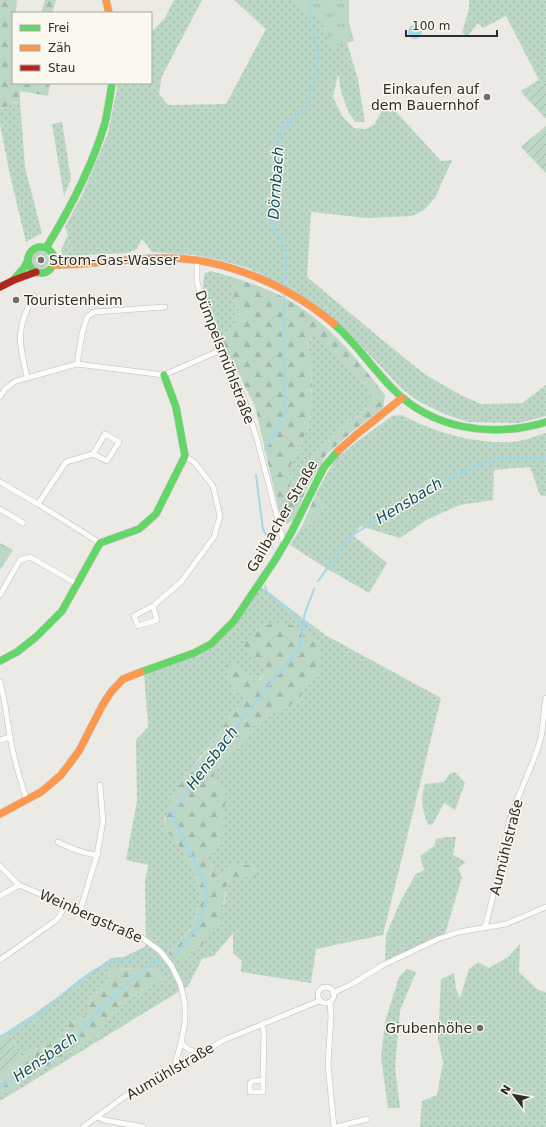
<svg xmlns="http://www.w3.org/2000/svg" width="546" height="1127" font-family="'DejaVu Sans',sans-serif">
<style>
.grass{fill:url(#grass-dots);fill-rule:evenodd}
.forest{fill:url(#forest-firs);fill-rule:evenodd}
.park{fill:url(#park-tufts)}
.garden{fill:url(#garden-furrows)}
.water{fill:#a2d8eb}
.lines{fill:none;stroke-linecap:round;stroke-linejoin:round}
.stream{stroke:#a2d8eb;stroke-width:2}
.street-casing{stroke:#bfbebb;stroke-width:6}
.fast-casing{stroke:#bfbebb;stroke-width:8}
.slow-casing{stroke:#bfbebb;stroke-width:8}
.jam-casing{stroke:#bfbebb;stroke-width:8}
.street{stroke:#fcfcfb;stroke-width:5}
.fast{stroke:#63d668;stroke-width:7}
.slow{stroke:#ff974d;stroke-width:7}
.jam{stroke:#b3261e;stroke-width:7}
.poi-dot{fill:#716f6b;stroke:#fbf8ef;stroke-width:1.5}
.labels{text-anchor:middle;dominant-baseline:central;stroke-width:3;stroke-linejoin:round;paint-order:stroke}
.poi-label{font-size:14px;fill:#2f2d2a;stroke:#fbf8ef;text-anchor:end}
.street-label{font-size:14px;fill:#2f2d2a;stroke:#fbf8ef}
.water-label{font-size:15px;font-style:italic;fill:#0e5065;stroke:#fbf8ef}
</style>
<defs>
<pattern id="grass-dots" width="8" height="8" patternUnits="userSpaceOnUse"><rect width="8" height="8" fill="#bcd7c6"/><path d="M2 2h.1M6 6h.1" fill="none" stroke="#a2b9aa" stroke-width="1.8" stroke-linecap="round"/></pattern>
<pattern id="forest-firs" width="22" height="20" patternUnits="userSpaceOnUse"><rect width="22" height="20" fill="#bcd7c6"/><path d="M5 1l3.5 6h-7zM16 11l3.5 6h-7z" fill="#a2b9aa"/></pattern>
<pattern id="park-tufts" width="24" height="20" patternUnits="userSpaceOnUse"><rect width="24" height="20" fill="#bcd7c6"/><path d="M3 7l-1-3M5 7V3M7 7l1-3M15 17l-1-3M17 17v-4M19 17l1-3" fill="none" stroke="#a2b9aa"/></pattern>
<pattern id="garden-furrows" width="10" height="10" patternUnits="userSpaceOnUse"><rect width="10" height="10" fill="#bcd7c6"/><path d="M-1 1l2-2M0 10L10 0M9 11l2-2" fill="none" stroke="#a2b9aa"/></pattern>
</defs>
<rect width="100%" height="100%" fill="#ebeae5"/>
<g class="grass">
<polygon points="174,0 202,0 162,76 159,94 168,105 226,104 266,29 234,0 317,0 347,42 358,80 365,122 355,122 349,113 341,92 338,74 333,97 342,116 354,128 365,129 374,125 387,102 441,161 452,160 435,198 424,210 412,216 367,218 311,212 307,277 386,343 426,375 459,394 481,404 522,403 546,385 546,416 519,423 468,422 442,413 418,401 402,389 348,332 316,305 297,293 248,268 219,260 194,255 152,252 142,239 136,250 127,253 63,256 61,250 68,235 65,227 82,195 108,133 118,83 151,83 151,32 165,18"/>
<polygon points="469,0 546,0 546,82 523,94 521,91 539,80 506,16 483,28 478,23 468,36 462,33 469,8"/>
<polygon points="20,101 25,168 42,233 26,242 10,175 0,124 0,109"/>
<polygon points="62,122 71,179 64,196 52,124"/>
<circle cx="40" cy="260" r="9"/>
<path d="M211,271L235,278L234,297L240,313L234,325L220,338C211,317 198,296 205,273Z"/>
<polygon points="316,333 349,365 370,391 370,404 312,457 290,496 290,467 301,445 309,424 312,384 308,343"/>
<path d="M402,415C436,433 475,444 513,442C524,441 536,436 546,433V496L540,495L530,467L494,470L493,500L460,505L428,519L400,538L360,526L354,536L387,563L369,593L321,565L290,545L302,526L318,518L323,507L316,494L327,473L336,459L355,443L392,416Z"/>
<path d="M261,587L327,636L441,698L383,935L316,949L311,983L241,972L242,961L233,953V933L214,956L202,959L188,986L0,1101V1096L20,1084L31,1073L44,1068L98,1035L110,1015L120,1004L166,977L158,970L116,968L102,989L91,998L87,1015L69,1024L62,1036L52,1043L39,1048L27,1050L21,1062L15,1065L9,1074L0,1082V1077L21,1059L10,1034L0,1040V1036L34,1014L111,958L124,957L146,946L145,881L148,865L126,860L137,801L136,740L148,727L144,673L222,639ZM229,662L258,681L267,670L319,673L307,681L299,701L271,714L251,727L245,743L229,753L213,774L206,854L216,876H241L227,884L224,905L169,952L189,932L195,919L200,898L197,878L164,820L174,795L188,774L200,757L218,738L230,716L245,703Z"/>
<path d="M455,772L465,783L455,810L444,803L433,824L428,825C422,808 420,801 425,784L444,782L449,774Z"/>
<polygon points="447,837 456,837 453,855 466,862 458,868 462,877 445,934 385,961 386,935 400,902 416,874 424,870 420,856 434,846 436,839"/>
<polygon points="520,944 519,972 538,990 546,992 546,1127 420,1127 422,1101 437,1095 443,1062 438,1039 441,979 454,973 456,989 460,998 469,969 478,962 489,968 508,957"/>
<polygon points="407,969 416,972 400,1011 395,1067 400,1108 388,1108 381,1057 385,1022 399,977"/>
</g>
<g class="forest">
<polygon points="0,0 17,0 16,13 13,13 13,83 50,83 48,96 20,91 20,101 0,109"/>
<polygon points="45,0 56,0 52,13 41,13"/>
<path d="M235,278C259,286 284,295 304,310C337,333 361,364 385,395L383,408L354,430L326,455L308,486L294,519L287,524L281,520L255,406L220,338L234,325L240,313L234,297ZM316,333L349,365L370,391V404L312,457L290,495V467L301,445L309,424L312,384L308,343Z"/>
<polygon points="316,494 323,507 318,518 302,526"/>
<path d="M284,622C317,636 322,635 319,673L307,681L299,701L271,714L251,727L245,744L229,753L213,774L226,794L221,843L206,854L216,876L236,864L258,866L256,877L241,876L227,884L219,927L197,950L176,961L169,952L189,932L195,919L200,898L197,878L174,838L165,830C162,797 197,763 217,739C222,733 224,724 229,718C233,712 240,707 245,703L242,695L234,691L225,666L229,662L259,681L267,670L243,649V643C258,628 263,624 284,622Z"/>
<polygon points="116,968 158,970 166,977 120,1004 110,1015 98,1035 44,1068 31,1073 20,1084 0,1096 0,1082 9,1074 15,1065 21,1062 27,1050 39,1048 52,1043 62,1036 69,1024 86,1015 91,998 102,989 108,980 109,973"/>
</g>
<g class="park">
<polygon points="297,0 349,0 349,22 354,41 331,47 321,21 305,12 296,1"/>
<polygon points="0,543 13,550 0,570"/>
</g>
<g class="garden">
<polygon points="546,82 546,119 523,94"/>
<polygon points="546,126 546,173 521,147"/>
<polygon points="10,1034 21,1059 0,1077 0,1040"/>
</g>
<circle class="water" cx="415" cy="32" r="7"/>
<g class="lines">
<g class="stream">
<polyline points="310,13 312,0"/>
<polyline points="265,450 285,413 283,332 286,253 279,235 271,222 280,132 308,103 319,58 310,17"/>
<polyline points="256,475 263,529 272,547"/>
<polyline points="318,581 351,536 434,484 495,459 546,458"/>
<polyline points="265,586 267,592 289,609 304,627"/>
<polyline points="175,955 200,924 207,895 203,879 174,819 175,811 200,769 252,707 300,647 304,627 304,616 314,589"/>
<path d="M0,1037C14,1029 30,1022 42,1012C69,991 100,954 137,960"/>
<polyline points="0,1088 19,1074 77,1037 103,1006 132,979 152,964 161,961"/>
</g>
<g class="street-casing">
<g id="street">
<polyline points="197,262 197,282 203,303 221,350 244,399 257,439 284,544"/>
<polyline points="77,364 82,334 87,317 94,312 165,307"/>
<path d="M27,377C19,342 15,329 34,296"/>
<polyline points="0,397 5,389 16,381 77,364 164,375 221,350"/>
<polyline points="0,482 38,504 100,543"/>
<polyline points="38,504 66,462 93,454 105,434 119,442 107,461 93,454"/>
<polyline points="0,509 23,523"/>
<polyline points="0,595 20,560 30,557 77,584"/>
<polyline points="153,606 157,620 138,626 134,616 153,606 181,582 214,537 220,516 213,486 195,463 185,456"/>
<path d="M0,682C5,700 7,719 10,737C14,759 20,780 27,801"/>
<polyline points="0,740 10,737"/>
<path d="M58,842C71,849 83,853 97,855"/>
<polyline points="0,866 19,885 141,937 160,951 171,965 180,983 185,1004 185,1022 181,1043 174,1068"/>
<polyline points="0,896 19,885"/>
<polyline points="80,911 97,855 103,821 100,785"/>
<path d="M485,927C495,893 500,858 509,823C517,795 532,769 540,741C544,727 543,712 546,698"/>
<polyline points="0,960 55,921 59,917 65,905"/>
<circle cx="326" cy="995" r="8"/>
<polyline points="333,993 352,984 383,965 438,939 459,932 506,924 546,907"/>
<polyline points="330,1002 331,1016 328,1064 334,1127"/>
<polyline points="262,1024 264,1032 263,1080 253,1081 250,1083 250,1092 263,1092 263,1080"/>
<polyline points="181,1043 188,1049 200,1053"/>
<polyline points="98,1117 104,1120 143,1127"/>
<polyline points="83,1127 124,1097 224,1040 319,1001"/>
<polyline points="337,1127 367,1119"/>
</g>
</g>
<g class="fast-casing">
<g id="fast">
<circle cx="41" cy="260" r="13"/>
<path d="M46,248C70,209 92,167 105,123C108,110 110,96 112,83"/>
<polyline points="15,278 24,268 28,260"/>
<path d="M334,324C356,343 372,368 393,389C433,430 493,438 546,422"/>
<polyline points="0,661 17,652 36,637 62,611 100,543 139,529 156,514 185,456 176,407 164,375"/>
<polyline points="141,672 194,653 211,644 234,621 275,560 291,533 324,467 338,451"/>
</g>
</g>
<g class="slow-casing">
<g id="slow">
<polyline points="106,0 109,13"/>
<path d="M53,265C91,265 128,258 166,258C225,258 290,286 334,324"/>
<polyline points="338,451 356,435 402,398"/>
<polyline points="0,814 41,792 61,775 79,751 102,706 111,692 123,679 141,672"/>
</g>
</g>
<g class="jam-casing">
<polyline id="jam" points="0,287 14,280 36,272"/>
</g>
<use href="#street" class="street"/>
<use href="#fast" class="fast"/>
<use href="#slow" class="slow"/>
<use href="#jam" class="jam"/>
</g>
<g class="poi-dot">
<circle cx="487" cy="97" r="4"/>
<circle cx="41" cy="260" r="4"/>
<circle cx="16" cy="300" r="4"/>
<circle cx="480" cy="1028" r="4"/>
</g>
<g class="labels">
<g class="poi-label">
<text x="479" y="89">Einkaufen auf<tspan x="479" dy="16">dem Bauernhof</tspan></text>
<text x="49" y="260" text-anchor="start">Strom-Gas-Wasser</text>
<text x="24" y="300" text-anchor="start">Touristenheim</text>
<text x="472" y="1028">Grubenhöhe</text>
</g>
<g class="street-label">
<text transform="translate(225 357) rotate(69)">Dümpelsmühlstraße</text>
<text transform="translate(282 516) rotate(-60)">Gailbacher Straße</text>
<text transform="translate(506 847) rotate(-76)">Aumühlstraße</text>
<text transform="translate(91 916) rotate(24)">Weinbergstraße</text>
<text transform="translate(170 1071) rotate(-30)">Aumühlstraße</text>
</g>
<g class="water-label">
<text transform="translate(276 183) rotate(-86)">Dörnbach</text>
<text transform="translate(409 501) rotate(-31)">Hensbach</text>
<text transform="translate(212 758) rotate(-53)">Hensbach</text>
<text transform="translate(45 1057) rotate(-35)">Hensbach</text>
</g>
</g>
<rect x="12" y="12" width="140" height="72" fill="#fbf8ef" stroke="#a9a7a0"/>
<rect x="20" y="25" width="20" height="6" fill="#63d668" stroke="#a9a7a0"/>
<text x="48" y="32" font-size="12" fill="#2f2d2a">Frei</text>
<rect x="20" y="45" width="20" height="6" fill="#ff974d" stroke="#a9a7a0"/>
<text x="48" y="52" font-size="12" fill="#2f2d2a">Zäh</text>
<rect x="20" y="65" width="20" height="6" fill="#b3261e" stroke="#a9a7a0"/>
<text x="48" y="72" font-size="12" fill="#2f2d2a">Stau</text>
<g transform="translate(514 1095) rotate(302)" stroke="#fbf8ef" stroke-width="3" paint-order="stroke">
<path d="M0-3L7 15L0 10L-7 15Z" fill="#2f2d2a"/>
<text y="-6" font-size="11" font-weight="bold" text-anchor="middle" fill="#2f2d2a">N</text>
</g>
<path d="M406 30v6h91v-6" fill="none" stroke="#2f2d2a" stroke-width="2"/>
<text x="412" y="30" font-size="12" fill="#2f2d2a" stroke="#fbf8ef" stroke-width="3" paint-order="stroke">100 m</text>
</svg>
